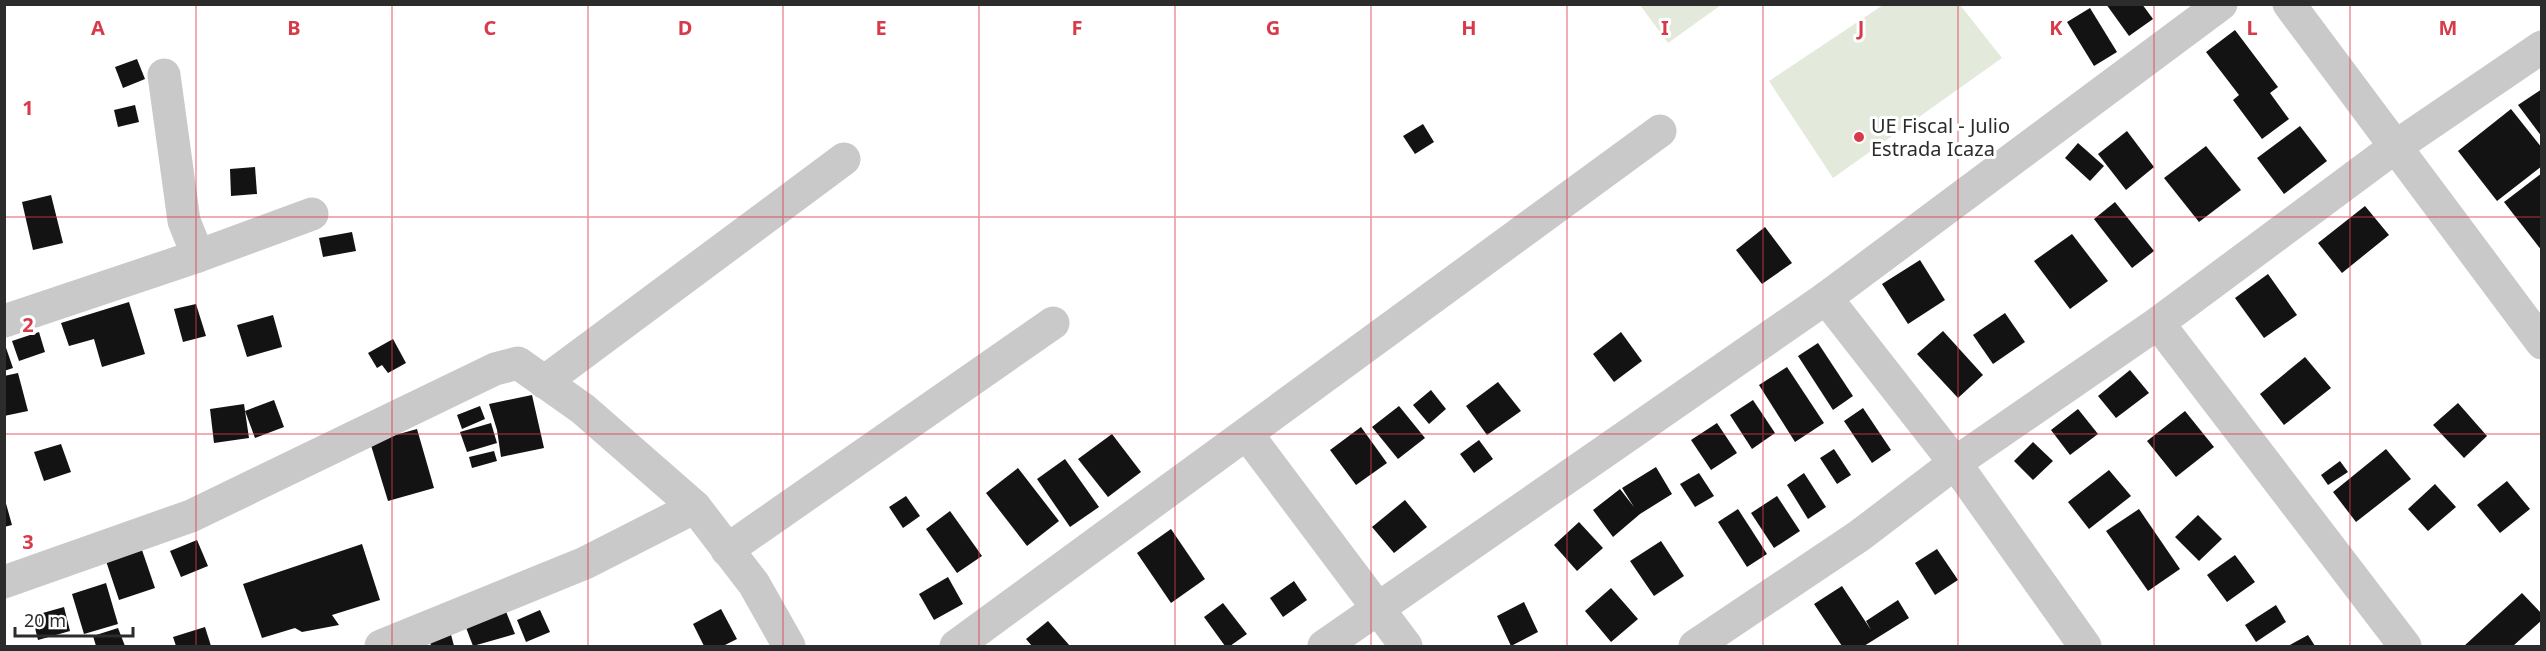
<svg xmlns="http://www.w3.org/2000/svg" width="2546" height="651" font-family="'Noto Sans',sans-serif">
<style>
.green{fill:#e3e9db}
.building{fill:#131313}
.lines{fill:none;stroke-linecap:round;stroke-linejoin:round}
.street{stroke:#c9c9c9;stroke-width:33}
.grid{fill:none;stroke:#d73b4a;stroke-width:1.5;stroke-opacity:0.55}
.poi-dot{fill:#d73b4a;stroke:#fff;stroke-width:2}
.labels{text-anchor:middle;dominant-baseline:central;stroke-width:6;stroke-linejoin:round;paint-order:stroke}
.poi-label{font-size:20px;fill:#2c2c2c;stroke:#fff;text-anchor:start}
.grid-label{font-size:20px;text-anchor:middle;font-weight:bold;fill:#d73b4a;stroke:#fff;stroke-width:6;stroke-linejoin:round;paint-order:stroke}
</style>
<rect width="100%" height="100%" fill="#fff"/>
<g class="green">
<polygon points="1640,5 1721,5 1668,43"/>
<polygon points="1883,5 1960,5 2002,58 1833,178 1769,81"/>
</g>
<g class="building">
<polygon points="2106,4 2142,4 2153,19 2129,36"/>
<polygon points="2090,8 2117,52 2094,66 2067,22"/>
<polygon points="2235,30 2278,87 2270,93 2289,119 2262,139 2233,100 2239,95 2206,52"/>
<polygon points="137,59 145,79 123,88 115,67"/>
<polygon points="2542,89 2542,137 2518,105"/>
<polygon points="135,105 139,122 118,127 114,110"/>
<polygon points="2511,109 2542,148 2542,166 2497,201 2458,151"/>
<polygon points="1423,124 1434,142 1415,154 1403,136"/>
<polygon points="2300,126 2327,161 2284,194 2257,158"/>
<polygon points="2127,131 2154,167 2126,190 2098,154"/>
<polygon points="2078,143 2104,166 2090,181 2065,158"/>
<polygon points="2206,146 2241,190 2199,222 2164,178"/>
<polygon points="255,167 257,194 231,196 230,169"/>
<polygon points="2542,173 2542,251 2504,202"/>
<polygon points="51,195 63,243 33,250 22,202"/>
<polygon points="2115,202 2154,251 2132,268 2094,219"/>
<polygon points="2365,206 2389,235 2342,273 2318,243"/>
<polygon points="1765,227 1792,263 1762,284 1736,250"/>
<polygon points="352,232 356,251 323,257 319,238"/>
<polygon points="2072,234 2108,281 2070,309 2034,261"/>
<polygon points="1920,260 1945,300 1908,324 1882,284"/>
<polygon points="2268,274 2297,315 2264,338 2235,298"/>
<polygon points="129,302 145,354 102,367 94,339 69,346 61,323"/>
<polygon points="196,304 206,336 183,342 174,309"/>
<polygon points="2005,313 2025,342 1993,364 1973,335"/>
<polygon points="273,315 282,347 247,357 237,325"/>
<polygon points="1943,331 1983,375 1958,398 1917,354"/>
<polygon points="39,332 45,352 19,361 12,341"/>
<polygon points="1621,332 1642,361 1614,382 1593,354"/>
<polygon points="393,339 406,363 388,373 382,365 377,368 368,353"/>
<polygon points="4,342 13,368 4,371"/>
<polygon points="1818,343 1853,396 1833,410 1798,356"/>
<polygon points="2305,357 2331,388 2284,425 2260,394"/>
<polygon points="1787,367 1824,423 1795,442 1759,385"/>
<polygon points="2130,370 2149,393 2116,418 2098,396"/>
<polygon points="18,373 28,411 4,416 4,376"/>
<polygon points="1498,382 1521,411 1487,435 1466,406"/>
<polygon points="1431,390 1446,409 1429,424 1413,405"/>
<polygon points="532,395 544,448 501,457 497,430 489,404"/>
<polygon points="274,400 284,427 255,438 245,411"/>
<polygon points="1753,400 1775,433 1752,449 1730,415"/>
<polygon points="2458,403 2487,436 2464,458 2433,425"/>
<polygon points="244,404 249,438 214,443 210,409"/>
<polygon points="480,406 485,419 462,429 457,415"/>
<polygon points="1399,406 1425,438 1398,459 1372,427"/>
<polygon points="1863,408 1891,450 1872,463 1844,421"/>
<polygon points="2078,409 2098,434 2070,455 2051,430"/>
<polygon points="2185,411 2214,447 2176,477 2147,441"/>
<polygon points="491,423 497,443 467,452 460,432"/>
<polygon points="1717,423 1737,453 1711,470 1691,440"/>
<polygon points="1361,427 1387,463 1356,485 1330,450"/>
<polygon points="417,429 434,488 388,501 370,442"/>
<polygon points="1112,434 1141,472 1108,497 1078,459"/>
<polygon points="1479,440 1493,459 1474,473 1460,454"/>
<polygon points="2033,442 2053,461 2033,480 2014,461"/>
<polygon points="61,444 71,472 44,481 34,452"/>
<polygon points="1834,449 1851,475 1837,484 1820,458"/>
<polygon points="2386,449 2411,479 2356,522 2333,492"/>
<polygon points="494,451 497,461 472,468 469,457"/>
<polygon points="1065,459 1099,507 1070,527 1037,479"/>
<polygon points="2340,461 2348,472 2328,485 2321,475"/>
<polygon points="1656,467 1672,494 1640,514 1613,537 1593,510 1620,489 1634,507 1622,488"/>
<polygon points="1018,468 1059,521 1027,546 986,493"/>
<polygon points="2109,470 2131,496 2089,529 2068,502"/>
<polygon points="1699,473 1714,496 1695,507 1680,484"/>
<polygon points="1804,473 1826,507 1808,519 1787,485"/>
<polygon points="2507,481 2530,509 2500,533 2477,505"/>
<polygon points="2435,484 2456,507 2428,531 2408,509"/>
<polygon points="906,496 920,516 903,528 889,507"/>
<polygon points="1777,496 1800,531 1774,548 1751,513"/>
<polygon points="5,500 12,525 4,527 4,501"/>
<polygon points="1405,500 1427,527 1394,553 1372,527"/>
<polygon points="1738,509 1767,554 1747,567 1718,522"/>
<polygon points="2139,509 2180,569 2148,591 2106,531"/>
<polygon points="950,511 982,556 957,573 926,529"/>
<polygon points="2198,515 2222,539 2199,561 2175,537"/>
<polygon points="1579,522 1603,548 1577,571 1554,545"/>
<polygon points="1171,529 1205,579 1171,603 1137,553"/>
<polygon points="197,540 208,566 181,577 170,551"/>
<polygon points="1661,541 1684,576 1654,596 1630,561"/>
<polygon points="362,544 380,600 332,615 339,625 302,632 295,628 262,638 243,584"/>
<polygon points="1937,549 1958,580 1935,595 1915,563"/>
<polygon points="142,550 155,588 119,600 106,561"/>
<polygon points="2235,555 2255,582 2227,602 2207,575"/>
<polygon points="948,577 963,604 934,620 919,594"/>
<polygon points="1294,581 1307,600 1283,617 1270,598"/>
<polygon points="106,583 118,624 84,634 72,594"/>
<polygon points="1842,586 1871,630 1866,621 1898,600 1909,618 1864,646 1842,646 1814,604"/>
<polygon points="1611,588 1638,619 1611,642 1585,611"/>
<polygon points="2522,593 2542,614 2542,620 2513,646 2464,646"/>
<polygon points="1524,602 1538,632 1511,646 1497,616"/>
<polygon points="1223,603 1247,634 1230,646 1225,646 1204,617"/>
<polygon points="2276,605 2286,622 2256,642 2245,625"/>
<polygon points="64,607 70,631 38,640 32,616"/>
<polygon points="505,609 515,634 473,646 465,625"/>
<polygon points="721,609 737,639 723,646 704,646 693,624"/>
<polygon points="540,610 550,632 526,642 517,620"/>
<polygon points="1048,621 1070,646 1032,646 1026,639"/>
<polygon points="205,627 211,646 176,646 173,637"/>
<polygon points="449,627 454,646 431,646 428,632"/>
<polygon points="118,628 125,646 96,646 93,636"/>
<polygon points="2308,635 2315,646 2288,646"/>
</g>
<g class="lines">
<g class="street">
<polyline points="2289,4 2542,343"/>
<polyline points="164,75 184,221 198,256"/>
<polyline points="1826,298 1955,463 2085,646"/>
<polyline points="4,321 198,256 312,214"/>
<polyline points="2158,323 2405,646"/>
<polyline points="544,382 844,159"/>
<polyline points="1247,434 1406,646"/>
<polyline points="727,550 1053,323"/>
<polyline points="4,582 191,516 495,369 518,363 583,409 695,507 754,584 789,646"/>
<polyline points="381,646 585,563 695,507"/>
<polyline points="956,646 1660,131"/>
<polyline points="1324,646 1826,298 2221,4"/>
<polyline points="1695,646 1859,536 1955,463 2158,323 2395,147 2542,47"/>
</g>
</g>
<path class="grid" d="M196,4V646M392,4V646M588,4V646M783,4V646M979,4V646M1175,4V646M1371,4V646M1567,4V646M1763,4V646M1958,4V646M2154,4V646M2350,4V646M4,217H2542M4,434H2542"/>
<circle class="poi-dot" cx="1859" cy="137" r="6"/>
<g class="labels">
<g class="poi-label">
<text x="1871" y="125">UE Fiscal - Julio<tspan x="1871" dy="23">Estrada Icaza</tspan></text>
</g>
</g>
<g class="grid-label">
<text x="98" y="35">A</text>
<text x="294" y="35">B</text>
<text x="490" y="35">C</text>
<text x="685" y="35">D</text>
<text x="881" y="35">E</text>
<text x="1077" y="35">F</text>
<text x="1273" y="35">G</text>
<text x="1469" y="35">H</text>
<text x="1665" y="35">I</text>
<text x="1861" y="35">J</text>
<text x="2056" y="35">K</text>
<text x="2252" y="35">L</text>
<text x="2448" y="35">M</text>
<text x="28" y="115">1</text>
<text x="28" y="332">2</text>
<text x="28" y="549">3</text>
</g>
<rect width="2546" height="651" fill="none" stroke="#2c2c2c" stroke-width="12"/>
<path d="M15 627v9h118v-9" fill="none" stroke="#2c2c2c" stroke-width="3"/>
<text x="24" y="627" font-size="18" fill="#2c2c2c" stroke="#ffffff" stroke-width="4.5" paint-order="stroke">20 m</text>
</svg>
